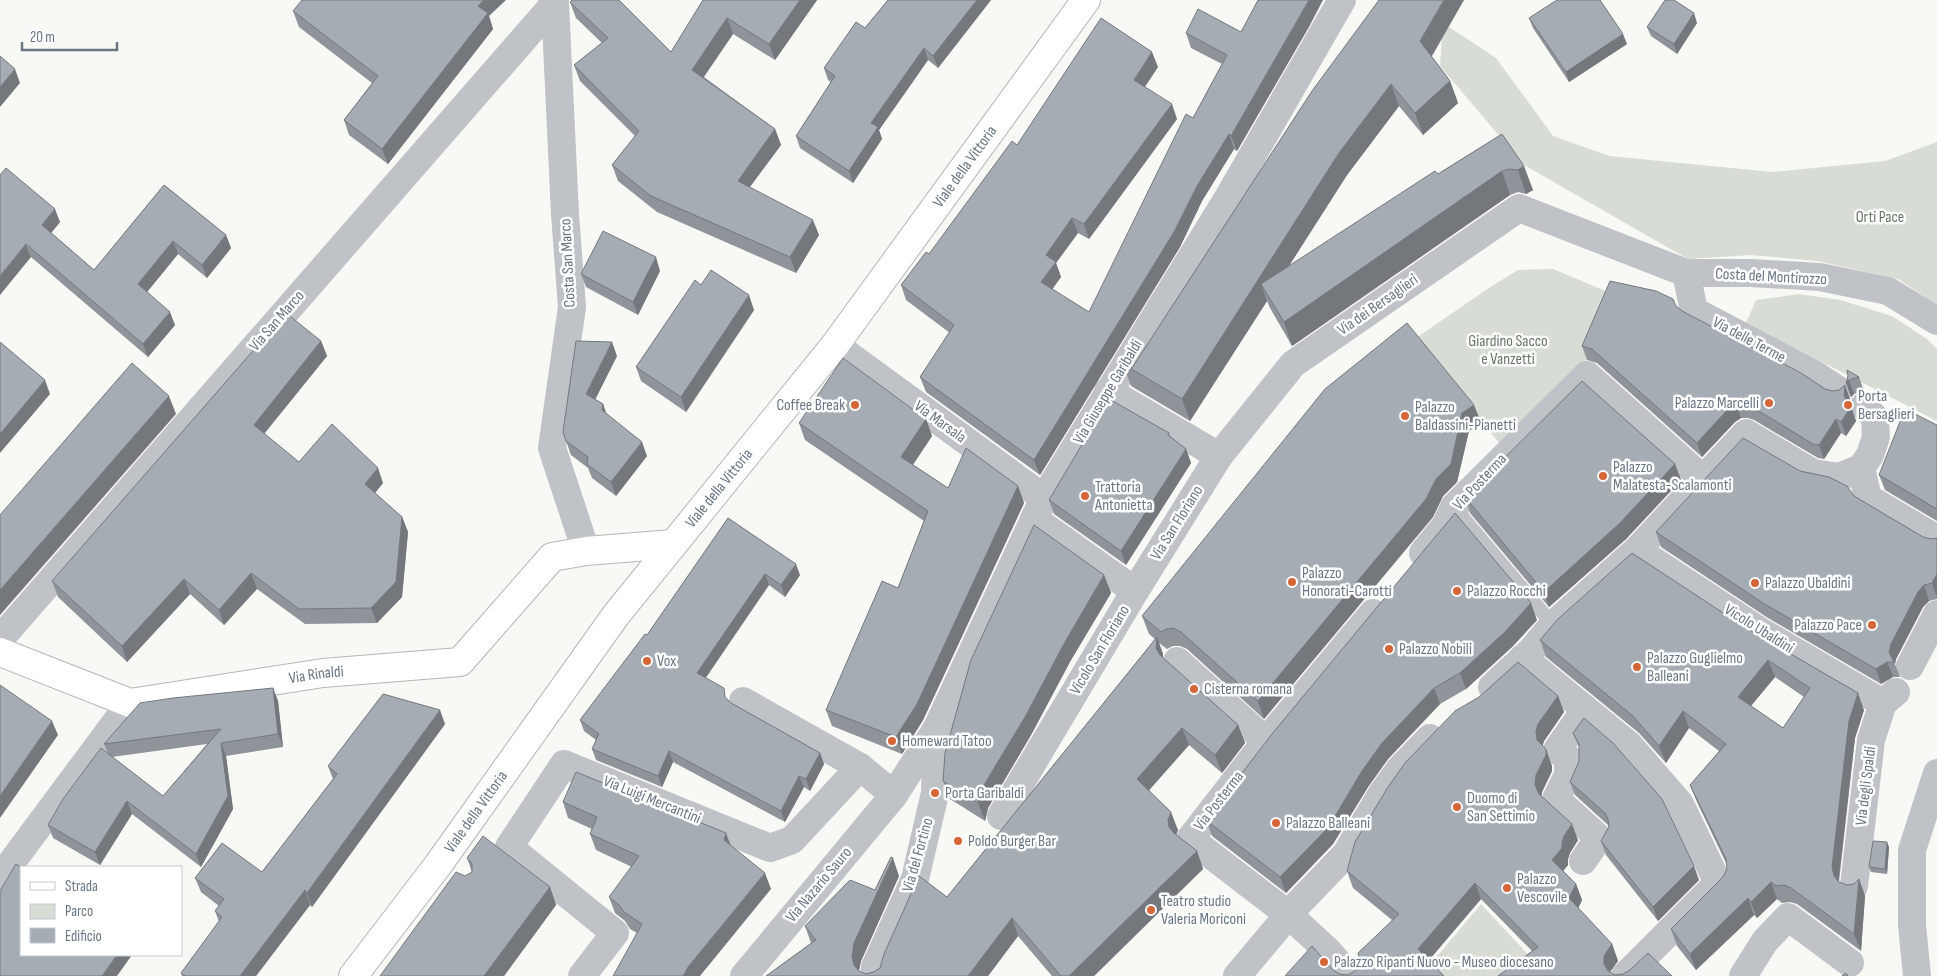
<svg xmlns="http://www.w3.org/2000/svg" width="1937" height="976" font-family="'Sofia Sans Condensed',sans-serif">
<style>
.green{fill:#d7dcd5}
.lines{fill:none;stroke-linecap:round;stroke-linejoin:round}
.secondary-casing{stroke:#b2b7bc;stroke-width:30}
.lane{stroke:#bfc3c7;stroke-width:14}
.street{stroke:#bfc3c7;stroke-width:28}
.secondary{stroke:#fff;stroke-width:28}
.wall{fill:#8e949a;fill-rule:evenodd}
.shaded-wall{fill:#74787d}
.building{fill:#a5acb3;stroke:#74787d;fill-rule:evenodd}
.poi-dot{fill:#d66637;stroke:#fff;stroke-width:2}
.labels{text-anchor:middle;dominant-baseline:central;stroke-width:5;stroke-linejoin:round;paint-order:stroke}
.street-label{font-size:16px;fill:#697684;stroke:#fff}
.park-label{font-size:16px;fill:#667764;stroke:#fff}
.poi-label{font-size:16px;fill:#697684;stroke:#fff;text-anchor:start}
</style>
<rect width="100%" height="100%" fill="#f8f8f5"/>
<g class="green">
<polygon points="1443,23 1496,58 1553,136 1609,156 1772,172 1885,161 1937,142 1937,305 1898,279 1818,261 1751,255 1688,259 1524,165 1440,66"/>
<polygon points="1553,269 1615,295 1586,361 1501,445 1413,340 1492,286 1518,270"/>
<polygon points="1799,294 1840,300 1892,316 1927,339 1937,349 1937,421 1746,323 1756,300"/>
<polygon points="1481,904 1537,964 1520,976 1439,976 1429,966"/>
</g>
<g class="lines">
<g class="secondary-casing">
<g id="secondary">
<path id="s1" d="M0,652L130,703L323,673L460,662L552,557L586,551L673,544"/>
<path id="s2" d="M353,976L438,865L616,615L835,345L1086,0"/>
</g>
</g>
<polyline class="lane" points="1454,507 1553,625"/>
<g class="street">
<polyline points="552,0 555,3 565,214 572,307 552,448 586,551"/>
<polyline points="1686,273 1694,311 1814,374 1838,390"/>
<polyline points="835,345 1044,498"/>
<polyline points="1108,391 1219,456"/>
<polyline points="1861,468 1868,498 1937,539"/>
<polyline points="1637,550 1760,631 1883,703"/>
<polyline points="1423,553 1446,525 1454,507 1587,375 1703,479"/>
<polyline points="1135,591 1219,456 1293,364 1519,208 1686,273 1751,273 1820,277 1888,291 1937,321"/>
<polyline points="0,639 555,3"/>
<polyline points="1523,658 1629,745 1680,804 1718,883 1625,976"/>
<polyline points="1177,661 1266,741"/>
<polyline points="1910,666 1937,614"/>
<polyline points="1492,687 1531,651 1553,625 1637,550 1746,433 1813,473 1839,477 1861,468 1870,455 1876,437 1875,418 1864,406"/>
<polyline points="743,701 860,767 894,795"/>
<polyline points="1001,816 1135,591 1034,519"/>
<polyline points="1583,861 1599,838 1556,799 1568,775 1568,758 1557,750 1585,710"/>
<polyline points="0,878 130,703"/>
<polyline points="1854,886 1871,740 1883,703 1896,692"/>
<polyline points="582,976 615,933 509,847 564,764 770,848 792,840 860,767"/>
<polyline points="744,976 894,795 937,728 1044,498 1229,196 1342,0"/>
<polyline points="874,976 875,967 915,879 935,793 937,728"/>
<polyline points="1237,976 1294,908 1346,854 1381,795 1399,770 1430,738"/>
<polyline points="1350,976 1328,951 1289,915 1190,839 1266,741 1373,613"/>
<polyline points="1743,976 1765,941 1788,917 1850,963"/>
<polyline points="1917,976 1912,925 1912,850 1937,773"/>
</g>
<use href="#secondary" class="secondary"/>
</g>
<g class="wall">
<polygon points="703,0 817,0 775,60 733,34 704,77 775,129 781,145 750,187 819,235 796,273 657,212 618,181 612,165 635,136 580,81 574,65 602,43 576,18 570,2 671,52"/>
<polygon points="888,0 991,0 938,68 928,60 879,130 882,139 853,183 800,148 796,136 831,82 828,80 824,68 865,28"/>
<polygon points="293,11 489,16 493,29 388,164 349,135 344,120 372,83 299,27"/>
<polygon points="1529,18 1627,44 1569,82 1533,28"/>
<polygon points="1697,23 1677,54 1651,36 1647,27"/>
<polygon points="1310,25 1237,151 1234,149 1202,201 1180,247 1040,475 926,392 920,377 950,333 906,300 901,285 929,254 1017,145 1158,67 1145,87 1177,119 1089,239 1078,233 1056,263 1061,277 1052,289 1089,312 1222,64 1191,48 1186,33 1241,32"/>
<polygon points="1432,57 1450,81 1458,103 1423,135 1399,106 1347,175 1289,266 1438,174 1502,134 1533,190 1526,194 1518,192 1510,195 1292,346 1270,308 1267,301 1190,421 1131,386 1123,364 1132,368 1312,91"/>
<polygon points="0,175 60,222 51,233 94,270 164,185 226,235 231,248 207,278 178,254 147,292 175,325 148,357 31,257"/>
<polygon points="660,271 638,315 586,287 581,274"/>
<polygon points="701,285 754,310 686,412 641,381 636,367"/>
<polygon points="1676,306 1682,311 1825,389 1850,399 1850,404 1856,421 1846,436 1841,433 1824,459 1818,458 1754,420 1748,418 1741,418 1735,422 1702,457 1597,363 1587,360 1582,346"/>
<polygon points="321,341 327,356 264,434 299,462 383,483 375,493 402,517 408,532 402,597 377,623 305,624 257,589 224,625 190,594 127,662 58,597 52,581"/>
<polygon points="617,356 595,399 603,404 606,414 647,456 616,496 592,478 588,468 571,455 563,432"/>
<polygon points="1848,376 1859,377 1864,391 1854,394 1851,397 1846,383"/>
<polygon points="926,419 932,436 913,465 948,488 1018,486 1024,503 923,720 902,754 832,726 826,710 898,588 924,521 805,440 799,423"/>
<polygon points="1481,422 1469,431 1457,482 1443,496 1433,517 1264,719 1187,649 1180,646 1173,646 1167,649 1159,643 1163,654 1163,658 1238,725 1245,743 1222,773 1189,745 1149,790 1178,830 1176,835 1197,851 1203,869 1094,976 1052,976 1018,936 988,976 766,976 811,943 805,926 875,890 899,876 861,961 859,971 866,974 874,972 880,968 947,897 1155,639 1149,634 1142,616"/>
<polygon points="1937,425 1937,521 1885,490 1879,475"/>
<polygon points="1169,433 1170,437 1186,449 1191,463 1126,565 1054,514 1049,500"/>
<polygon points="1675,464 1681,480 1626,539 1549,607 1470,513 1465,497"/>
<polygon points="1800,471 1854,496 1923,537 1931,539 1937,538 1937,599 1929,601 1923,607 1896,659 1895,664 1900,677 1893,677 1881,684 1768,618 1661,547 1656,532"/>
<polygon points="728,518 800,575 785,597 769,585 705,678 731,703 820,753 824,764 810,791 804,787 785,822 673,762 662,787 596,760 592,749 596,740 584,731 580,720 647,635"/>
<path d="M1632,553L1864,710L1855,738L1839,882L1847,885L1854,884L1859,879L1865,896L1861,951L1797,904L1790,902L1782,903L1777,899L1757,918L1754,915L1696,970L1677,946L1671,929L1723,877L1727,869V865L1697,802L1690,785L1719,751L1689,728L1666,763L1639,733L1546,657L1540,640ZM1775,677L1804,697L1783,728L1751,706Z"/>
<polygon points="1104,575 1111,593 1071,660 1031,735 988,808 985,821 950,799 943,781"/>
<polygon points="1537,620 1512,647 1466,689 1440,704 1388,759 1368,787 1333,844 1286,893 1212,836 1206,820"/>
<path d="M273,688L278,701L283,747L226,756L233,809L201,867L132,814L100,865L53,838L48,825L108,753L104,744ZM207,744L163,796L112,757L141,753Z"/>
<polygon points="1558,696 1564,712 1544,741 1542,746 1552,766 1552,771 1542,792 1541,796 1578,840 1570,853 1568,859 1568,865 1563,871 1576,884 1582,900 1578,908 1612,944 1618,961 1610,972 1615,975 1498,976 1532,951 1481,899 1429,960 1444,976 1285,976 1333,970 1339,974 1348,975 1355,971 1392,920 1353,888 1347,871"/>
<polygon points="445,724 312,907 310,905 256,976 182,976 181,973 219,922 215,911 219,906 201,892 195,878 262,872 333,779 328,766"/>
<polygon points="1573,733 1699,880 1658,921 1606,855 1601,841 1609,826 1575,795 1570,782 1579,761 1579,747"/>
<polygon points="563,802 730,845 771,889 637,933 630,929 625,921 615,913 609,897 632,867 596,850 590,834 592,829 568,818"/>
<polygon points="1889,847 1887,874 1871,872 1869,867"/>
<polygon points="467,858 550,887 556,905 504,976 380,976 465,876 472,872"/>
</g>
<g class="shaded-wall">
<polygon points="484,0 506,0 489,16 493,29 388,164 382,149 478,6"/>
<polygon points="800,0 817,0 775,60 769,44"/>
<polygon points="977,0 991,0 938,68 933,56"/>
<polygon points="1309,0 1323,0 1310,25 1237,151 1231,136"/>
<polygon points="1444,0 1464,0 1428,63 1420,41"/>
<polygon points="1694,13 1697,23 1677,54 1674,44"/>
<polygon points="727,18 733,34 698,85 692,70"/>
<polygon points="1623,34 1627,44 1569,82 1566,72"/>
<polygon points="924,48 928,60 879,130 882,139 853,183 849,171 871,123"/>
<polygon points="1152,52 1158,67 1139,95 1134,80"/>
<polygon points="15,69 20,83 0,107 0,87"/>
<polygon points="1450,81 1458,103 1423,135 1415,113"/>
<polygon points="1391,84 1399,106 1347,175 1269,297 1261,284 1267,301 1190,421 1182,399 1339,153"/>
<polygon points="1172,104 1177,119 1089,239 1084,224"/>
<polygon points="775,129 781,145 743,196 738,181"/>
<polygon points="1229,134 1234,149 1202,201 1180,247 1040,475 1034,460 1197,186"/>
<polygon points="1524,166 1533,190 1526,194 1518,170"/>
<polygon points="1502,171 1510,195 1292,346 1284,322"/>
<polygon points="55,209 60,222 47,238 42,225"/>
<polygon points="1072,218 1078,233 1056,263 1061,277 1046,298 1041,282 1046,255"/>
<polygon points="813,220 819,235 796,273 790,257"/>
<polygon points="226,235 231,248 207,278 202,265"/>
<polygon points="173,241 178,254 143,297 138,284"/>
<polygon points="26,244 31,257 0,295 0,276"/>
<polygon points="656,257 660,271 638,315 633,302"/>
<polygon points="749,295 754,310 686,412 681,397"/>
<polygon points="170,312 175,325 148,357 143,344"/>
<polygon points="321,341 327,356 259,440 254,425"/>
<polygon points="612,342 617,356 591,408 586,394"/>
<polygon points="45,380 50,394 0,453 0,434"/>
<polygon points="1849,380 1854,394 1851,397 1846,383"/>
<polygon points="1845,385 1850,399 1849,410 1844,396"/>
<polygon points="169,396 176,414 0,615 0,590"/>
<polygon points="603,404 608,418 602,410"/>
<polygon points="1736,404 1741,418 1735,422 1702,457 1697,443 1729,408"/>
<polygon points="1474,405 1481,422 1469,431 1457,482 1443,496 1433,517 1264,719 1258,701 1462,413"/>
<polygon points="1851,407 1856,421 1846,436 1841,422"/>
<polygon points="926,419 932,436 907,473 901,457"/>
<polygon points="1836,419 1841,433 1824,459 1819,445"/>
<polygon points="642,442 647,456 616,496 611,482"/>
<polygon points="1186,449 1191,463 1126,565 1121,551"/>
<polygon points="1675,464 1681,480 1626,539 1549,607 1544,592"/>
<polygon points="378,468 383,483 370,499 365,484"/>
<polygon points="1018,486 1024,503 923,720 902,754 896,737"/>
<polygon points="402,517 408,532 402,597 377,623 371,608"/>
<polygon points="796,564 800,575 785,597 781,585"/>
<polygon points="251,573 257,589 224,625 219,610"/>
<polygon points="765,574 769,585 701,685 697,673"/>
<polygon points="1937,574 1937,597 1932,583"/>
<polygon points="1104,575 1111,593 1071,660 1031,735 988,808 985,821 978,803 981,790 1065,642"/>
<polygon points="184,579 190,594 127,662 122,646"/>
<polygon points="1924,585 1929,601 1923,607 1896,659 1895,664 1889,652 1891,644 1918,592"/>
<polygon points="1531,603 1537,620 1512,647 1466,689 1460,673"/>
<polygon points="1157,637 1163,654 1162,665 1156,648"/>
<polygon points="1768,660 1775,677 1744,714 1738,697"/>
<polygon points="1887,662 1893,677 1881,684 1876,669"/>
<polygon points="273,688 278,701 283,747 278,734"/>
<polygon points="1434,688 1440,704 1388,759 1368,787 1333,844 1286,893 1280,877 1362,771 1382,743"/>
<polygon points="1858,693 1864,710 1855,738 1838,884 1834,876 1832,867 1849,721"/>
<polygon points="1558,696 1564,712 1544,741 1542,748 1537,740 1536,731 1538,724"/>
<polygon points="440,710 445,724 312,907 307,893"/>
<polygon points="1683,711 1689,728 1666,763 1659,746"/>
<polygon points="52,721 58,735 0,818 0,796"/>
<polygon points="1238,725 1245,743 1222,773 1215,755"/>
<polygon points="1182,728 1189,745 1144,796 1137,779"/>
<polygon points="221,743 226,756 233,809 201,867 196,854"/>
<polygon points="1546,749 1552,766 1552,771 1542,792 1541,801 1535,785 1536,775"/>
<polygon points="669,751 673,762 662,787 658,776"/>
<polygon points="820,753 824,764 810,791 806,779"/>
<polygon points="799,776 804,787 785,822 781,811"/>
<polygon points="127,801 132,814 100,865 95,852"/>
<polygon points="1171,812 1178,830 1175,837 1169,827 1168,820"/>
<polygon points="1572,824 1578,840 1570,853 1568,859 1568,865 1558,877 1552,860 1564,836"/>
<polygon points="726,833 732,849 724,840"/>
<polygon points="1887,842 1889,847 1887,874 1885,869"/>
<polygon points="1197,851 1203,869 1094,976 1069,976"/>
<polygon points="893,858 899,876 861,961 858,974 854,965 852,957 854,943"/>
<polygon points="1694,866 1699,880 1658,921 1653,907"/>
<polygon points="765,873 771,889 700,976 683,976 688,967"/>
<polygon points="1859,879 1865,896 1861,951 1854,934"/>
<polygon points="1771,882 1777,899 1757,918 1751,902"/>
<polygon points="1475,883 1481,899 1424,966 1418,949"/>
<polygon points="1576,884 1582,900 1575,915 1569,898"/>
<polygon points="550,887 556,905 504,976 484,976"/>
<polygon points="305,890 310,905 256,976 240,976"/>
<polygon points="1748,898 1754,915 1696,970 1690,954"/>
<polygon points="1012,918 1018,936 988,976 968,976"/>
<polygon points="1612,944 1618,961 1610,972 1604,964 1604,956"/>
<polygon points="117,955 132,955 117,976 102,976"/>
</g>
<g class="building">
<polygon points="302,0 484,0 478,6 488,13 382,149 344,120 378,76 293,11"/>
<polygon points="572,0 619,0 671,52 703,0 800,0 769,44 727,18 692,70 775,129 738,181 813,220 790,257 651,196 612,165 639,131 574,65 608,38 570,2"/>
<polygon points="888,0 977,0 933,56 924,48 871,123 878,127 849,171 796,136 835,76 824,68 856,22 865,28"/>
<polygon points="1258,0 1309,0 1231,136 1229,134 1197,186 1174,232 1034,460 920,377 954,325 901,285 926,252 929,254 1012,141 1017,145 1101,18 1152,52 1134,80 1172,104 1084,224 1072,218 1046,255 1056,262 1041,282 1089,312 1186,114 1193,118 1227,55 1186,33 1198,9 1241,32"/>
<polygon points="1379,0 1444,0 1420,41 1450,81 1415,113 1391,84 1339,153 1182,399 1123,364 1132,368 1312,91"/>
<polygon points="1557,0 1600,0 1623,34 1566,72 1529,18"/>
<polygon points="1665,0 1674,0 1694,13 1674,44 1647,27"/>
<polygon points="0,56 15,69 0,87"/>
<polygon points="1502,134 1524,166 1518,170 1509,169 1502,171 1284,322 1261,284 1435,171 1438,174"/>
<polygon points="6,168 55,209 42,225 94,270 164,185 226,235 202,265 173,241 138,284 170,312 143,344 26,244 0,276 0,175"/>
<polygon points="603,231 656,257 633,302 581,274"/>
<polygon points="711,270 749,295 681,397 636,367 695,280 701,285"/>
<polygon points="1610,281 1656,291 1673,299 1676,306 1682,311 1801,373 1825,389 1832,391 1839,390 1845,385 1844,396 1851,407 1841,422 1836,419 1819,445 1813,444 1749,405 1743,403 1736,404 1729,408 1697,443 1592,349 1582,346"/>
<polygon points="286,313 321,341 254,425 299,462 332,424 378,468 365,484 402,517 396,582 371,608 299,609 251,573 219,610 184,579 122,646 52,581"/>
<polygon points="1407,323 1474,405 1462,413 1451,464 1436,479 1426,499 1258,701 1181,632 1173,628 1166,629 1161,632 1142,616 1325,389"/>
<polygon points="576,341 612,342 586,394 603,404 602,410 642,442 611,482 587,464 588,457 566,441 563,432"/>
<polygon points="0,342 45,380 0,434"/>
<polygon points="843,358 926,419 901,457 948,488 966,448 1018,486 917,704 896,737 826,710 882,581 898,588 928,511 799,423"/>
<polygon points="132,363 169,396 0,590 0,515"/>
<polygon points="1847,370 1859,377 1849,380 1846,383 1848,376"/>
<polygon points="1582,381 1675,464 1620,523 1544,592 1465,497"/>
<polygon points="1109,399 1169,433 1168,435 1186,449 1121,551 1049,500"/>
<polygon points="1905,409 1937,425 1937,509 1879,475"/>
<polygon points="1743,438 1800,471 1829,477 1847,486 1854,496 1923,537 1931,539 1937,538 1937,574 1932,583 1924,585 1918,592 1891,644 1889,652 1894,662 1887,662 1876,669 1763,603 1656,532"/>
<polygon points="1455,513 1531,603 1506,631 1460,673 1434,688 1382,743 1362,771 1328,828 1280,877 1206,820 1272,734"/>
<polygon points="728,518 796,564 781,585 765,574 697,673 724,688 725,697 731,703 820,753 806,779 799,776 781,811 669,751 658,776 592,749 599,734 580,720 645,634 647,635"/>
<polygon points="1034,525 1104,575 1065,642 1025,717 981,790 978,803 943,781 945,753 971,660"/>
<path d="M1632,553L1746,628L1858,693L1849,721L1832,867L1834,876L1839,882L1847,885L1854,884L1859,879L1854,934L1791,888L1784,885L1776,886L1771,882L1751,902L1748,898L1690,954L1671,929L1723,877L1727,869L1726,859L1690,785L1726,744L1683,711L1659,746L1633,716L1540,640L1558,619ZM1768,660L1810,688L1783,728L1738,697Z"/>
<polygon points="1157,637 1156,648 1160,655 1238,725 1215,755 1182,728 1137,779 1171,812 1168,820 1169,827 1174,833 1197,851 1069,976 1061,976 1012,918 968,976 766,976 816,940 805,926 850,880 875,890 891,857 893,858 854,943 852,957 854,965 859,971 866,974 874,972 880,968 884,954 919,876 947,897"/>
<polygon points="1518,662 1558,696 1538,724 1536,731 1537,740 1546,749 1546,755 1536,775 1535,785 1539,794 1572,824 1564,836 1562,843 1562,848 1552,860 1576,884 1569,898 1612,944 1604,956 1604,964 1608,971 1615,975 1623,974 1630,970 1648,953 1672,976 1498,976 1538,947 1475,883 1418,949 1444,976 1285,976 1312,946 1333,970 1339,974 1348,975 1355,971 1359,965 1359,957 1358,953 1399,914 1347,871 1355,842 1388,787 1405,763 1455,711 1479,697"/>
<polygon points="0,685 52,721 0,796"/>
<polygon points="273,688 278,734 221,743 228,796 196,854 127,801 95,852 48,825 63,799 101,748 163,796 221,729 104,744 140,703 173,698"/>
<polygon points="383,694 440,710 307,893 305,890 240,976 185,976 181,973 222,917 215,911 224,899 195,878 222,843 262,872 337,774 328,766"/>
<polygon points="1584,718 1613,743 1662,799 1694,866 1653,907 1601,841 1609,827 1608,819 1605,813 1570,782 1579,761 1579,744 1573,733"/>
<polygon points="576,772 726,833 724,840 765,873 688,967 683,976 613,976 642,924 624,912 619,905 609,897 639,856 590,834 597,817 563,802"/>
<polygon points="483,836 550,887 484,976 380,976 456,872 465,876 472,872 472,863 467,858"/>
<polygon points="1873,841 1887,842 1885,869 1869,867"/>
<polygon points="16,864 21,867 21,955 117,955 102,976 0,976 0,891"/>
<polygon points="1846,973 1848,976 1842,976"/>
</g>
<g class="poi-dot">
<circle cx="1769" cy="403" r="5"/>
<circle cx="855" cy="405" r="5"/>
<circle cx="1848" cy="405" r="5"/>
<circle cx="1405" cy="416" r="5"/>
<circle cx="1603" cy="476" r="5"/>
<circle cx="1085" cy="496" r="5"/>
<circle cx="1292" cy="582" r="5"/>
<circle cx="1755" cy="583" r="5"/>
<circle cx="1457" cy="591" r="5"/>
<circle cx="1872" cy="625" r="5"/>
<circle cx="1389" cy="649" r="5"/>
<circle cx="647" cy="661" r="5"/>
<circle cx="1637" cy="667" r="5"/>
<circle cx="1194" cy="689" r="5"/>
<circle cx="892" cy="741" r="5"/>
<circle cx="935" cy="793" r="5"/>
<circle cx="1457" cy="807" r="5"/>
<circle cx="1276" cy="823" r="5"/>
<circle cx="958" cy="841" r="5"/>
<circle cx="1507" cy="888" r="5"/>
<circle cx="1151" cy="910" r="5"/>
<circle cx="1324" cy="962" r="5"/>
</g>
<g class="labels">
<g class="street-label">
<text stroke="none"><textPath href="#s2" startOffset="1015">Viale della Vittoria</textPath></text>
<text transform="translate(568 263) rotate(-93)">Costa San Marco</text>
<text transform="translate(1771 277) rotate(3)">Costa del Montirozzo</text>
<text transform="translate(1378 305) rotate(-35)">Via dei Bersaglieri</text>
<text transform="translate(277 321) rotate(-49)">Via San Marco</text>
<text transform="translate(1749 340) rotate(28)">Via delle Terme</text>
<text transform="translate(1108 392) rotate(-59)">Via Giuseppe Garibaldi</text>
<text transform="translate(940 422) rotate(36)">Via Marsala</text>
<text transform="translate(1480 482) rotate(-47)">Via Posterma</text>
<text stroke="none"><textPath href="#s2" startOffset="610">Viale della Vittoria</textPath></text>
<text transform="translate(1177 523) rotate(-58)">Via San Floriano</text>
<text transform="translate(1759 629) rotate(32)">Vicolo Ubaldini</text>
<text transform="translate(1100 650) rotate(-59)">Vicolo San Floriano</text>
<text stroke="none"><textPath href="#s1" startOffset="328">Via Rinaldi</textPath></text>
<text transform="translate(1866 786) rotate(-83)">Via degli Spaldi</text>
<text transform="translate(652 800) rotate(22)">Via Luigi Mercantini</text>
<text transform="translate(1219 801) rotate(-52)">Via Posterma</text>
<text stroke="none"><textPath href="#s2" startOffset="205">Viale della Vittoria</textPath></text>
<text transform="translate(918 855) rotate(-74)">Via del Fortino</text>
<text transform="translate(819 885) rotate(-50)">Via Nazario Sauro</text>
</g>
<g class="park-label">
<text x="1880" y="217">Orti Pace</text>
<text x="1508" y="341">Giardino Sacco<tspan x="1508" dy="18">e Vanzetti</tspan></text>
</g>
<g class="poi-label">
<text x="1858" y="396">Porta<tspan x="1858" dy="18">Bersaglieri</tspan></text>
<text x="1759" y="403" text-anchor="end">Palazzo Marcelli</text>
<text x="845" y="405" text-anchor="end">Coffee Break</text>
<text x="1415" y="407">Palazzo<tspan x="1415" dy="18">Baldassini-Pianetti</tspan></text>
<text x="1613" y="467">Palazzo<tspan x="1613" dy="18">Malatesta-Scalamonti</tspan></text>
<text x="1095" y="487">Trattoria<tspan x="1095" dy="18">Antonietta</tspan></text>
<text x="1302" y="573">Palazzo<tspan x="1302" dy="18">Honorati-Carotti</tspan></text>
<text x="1765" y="583">Palazzo Ubaldini</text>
<text x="1467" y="591">Palazzo Rocchi</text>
<text x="1862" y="625" text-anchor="end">Palazzo Pace</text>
<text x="1399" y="649">Palazzo Nobili</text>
<text x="1647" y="658">Palazzo Guglielmo<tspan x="1647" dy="18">Balleani</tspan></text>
<text x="657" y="661">Vox</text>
<text x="1204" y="689">Cisterna romana</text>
<text x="902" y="741">Homeward Tatoo</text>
<text x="945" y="793">Porta Garibaldi</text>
<text x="1467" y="798">Duomo di<tspan x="1467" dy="18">San Settimio</tspan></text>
<text x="1286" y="823">Palazzo Balleani</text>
<text x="968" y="841">Poldo Burger Bar</text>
<text x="1517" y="879">Palazzo<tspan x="1517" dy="18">Vescovile</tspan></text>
<text x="1161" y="901">Teatro studio<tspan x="1161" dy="18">Valeria Moriconi</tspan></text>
<text x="1334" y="962">Palazzo Ripanti Nuovo - Museo diocesano</text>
</g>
</g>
<rect x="20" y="866" width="162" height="90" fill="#ffffff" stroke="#c3c8ce"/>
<rect x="30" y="882" width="25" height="8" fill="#ffffff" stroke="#c3c8ce"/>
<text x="65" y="891" font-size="15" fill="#697684">Strada</text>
<rect x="30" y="904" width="25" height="15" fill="#d7dcd5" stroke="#c3c8ce"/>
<text x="65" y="916" font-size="15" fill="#697684">Parco</text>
<rect x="30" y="928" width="25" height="15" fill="#a5acb3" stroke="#c3c8ce"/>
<text x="65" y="941" font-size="15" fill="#697684">Edificio</text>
<path d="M22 42v8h95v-8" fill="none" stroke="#697684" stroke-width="2.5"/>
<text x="30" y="42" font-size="15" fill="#697684" stroke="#ffffff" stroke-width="4" paint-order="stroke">20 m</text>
</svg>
